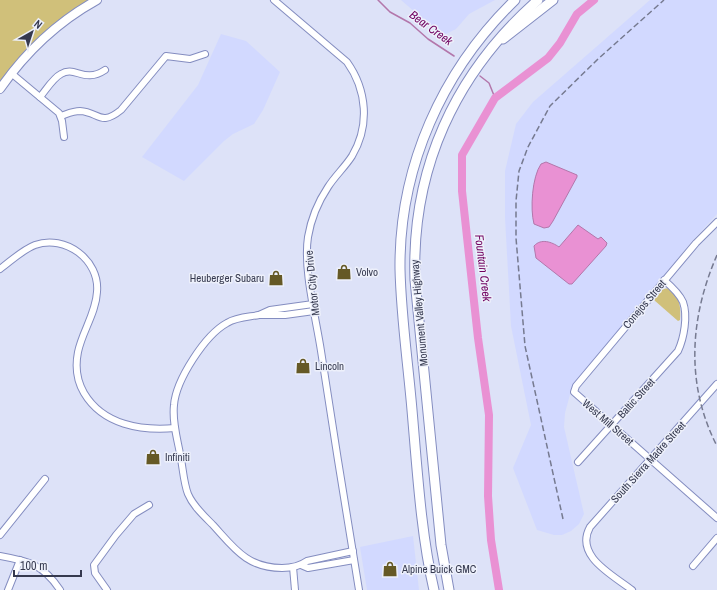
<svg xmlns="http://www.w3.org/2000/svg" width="717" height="590" font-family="'Archivo Narrow',sans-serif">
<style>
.built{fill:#d2d9ff}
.green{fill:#d0c07a}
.water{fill:#e991d3;stroke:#b377ab}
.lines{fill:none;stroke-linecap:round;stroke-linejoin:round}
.stream{stroke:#b377ab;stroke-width:1.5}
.river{stroke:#e991d3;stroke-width:8}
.minor-casing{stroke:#848dc0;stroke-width:8}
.major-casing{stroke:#848dc0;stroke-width:10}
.highway-casing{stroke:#848dc0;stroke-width:11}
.minor{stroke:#fff;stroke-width:6}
.major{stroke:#fff;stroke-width:8}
.highway{stroke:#fff;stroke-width:9}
.rail{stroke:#767a90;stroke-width:1.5;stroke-dasharray:6 3;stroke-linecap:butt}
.labels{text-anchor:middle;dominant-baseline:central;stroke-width:3;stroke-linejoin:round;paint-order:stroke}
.poi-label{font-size:11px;fill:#35394f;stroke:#edf0fb;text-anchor:start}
.street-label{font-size:11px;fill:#35394f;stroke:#edf0fb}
.water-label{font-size:12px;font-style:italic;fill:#70005f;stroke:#edf0fb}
</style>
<rect width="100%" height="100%" fill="#dde2f8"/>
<g class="built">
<polygon points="401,0 495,0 469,14 456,29 446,34 436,30"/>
<polygon points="650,0 717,0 717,214 692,241 572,387 565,413 564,427 584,514 579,524 571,531 562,535 554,535 537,530 513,468 531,425 511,326 505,218 505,171 516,124 533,102"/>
<polygon points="221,34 246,41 280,72 263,110 254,124 233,134 224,141 184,181 142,157 198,85"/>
<polygon points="413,536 419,590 367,590 360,547"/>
</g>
<g class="green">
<polygon points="0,0 89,0 74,10 0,85"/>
<path d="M669,288C680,296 681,308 680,320L678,321L654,300L663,289Z"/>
</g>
<g class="water">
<path d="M546,162L577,175V177L553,221L549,227L544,228L534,224C530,209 532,177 541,164Z"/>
<path d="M578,225L598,239L601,237L607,243L606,246L572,284H569L536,258L534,246C541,238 552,242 559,247Z"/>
</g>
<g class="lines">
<g class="stream">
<polyline points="378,0 390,12 410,23 428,39 454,56"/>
<polyline points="480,76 489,83 495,98"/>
</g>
<polyline class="river" points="499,590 491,540 488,496 489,415 478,338 462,191 462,155 495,98 548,58 560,43 577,14 594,0"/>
<g class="minor-casing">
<g id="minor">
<path d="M274,0L347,62C367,90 370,126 352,156C345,167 335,176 328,187C318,202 311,219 308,237C303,269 316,318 321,351C333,431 346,510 359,590"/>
<polyline points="11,73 59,113 62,121 64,137"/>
<path d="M40,97C46,90 53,78 61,74C75,65 84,84 105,70"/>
<path d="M61,116C67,114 73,111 80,111C99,112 100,127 121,110L166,56L190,59L205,54"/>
<polyline points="717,222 696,243 576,386 574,392 717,518"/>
<path d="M0,269C11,261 22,250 35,245C65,234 100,260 97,292C96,313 82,332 78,352C75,367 77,381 84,393C103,425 141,431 175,428"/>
<polyline points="313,304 270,310 259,315 285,315 314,311"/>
<path d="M259,315C249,317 237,317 227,323C205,335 176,380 174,405C172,423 178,441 181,459C183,470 184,484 188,494C193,506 204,516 213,525C234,548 247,568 282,568C291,568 300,566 307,561L353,551"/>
<path d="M578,462L678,351C684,338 688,316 683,302C679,293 671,286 664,280"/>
<polyline points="0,535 45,479"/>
<path d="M0,556C28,561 43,564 60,590"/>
<polyline points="301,565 308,568 354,560"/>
<polyline points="693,566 717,538"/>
<polyline points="293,567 295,590"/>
<polyline points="8,590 20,560"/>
<polyline points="107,590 95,573 94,565 116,535 134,514 149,505"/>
<path d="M632,590C613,575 574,556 590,527L717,384"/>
</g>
</g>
<g class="major-casing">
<path id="major" d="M0,89C25,53 59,21 97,0"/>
</g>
<g class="highway-casing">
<g id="highway">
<polyline points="503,39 553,0"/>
<path d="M434,590C421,535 417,467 412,410C408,363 401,316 400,269C399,167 442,71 515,0"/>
<path d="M449,590L441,545L415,280C411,169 455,73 538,0"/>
</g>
</g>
<use href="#minor" class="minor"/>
<use href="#major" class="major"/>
<use href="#highway" class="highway"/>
<g class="rail">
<path d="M717,255C690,317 685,384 717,446"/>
<polyline points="563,519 525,346 516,238 516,201 519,171 528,147 550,106 598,59 664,0"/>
</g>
</g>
<defs>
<g id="shop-bare" transform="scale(1.2)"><path d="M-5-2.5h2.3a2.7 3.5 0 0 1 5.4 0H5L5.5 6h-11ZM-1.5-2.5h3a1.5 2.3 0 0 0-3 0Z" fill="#655926" stroke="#edf0fb" stroke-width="2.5" paint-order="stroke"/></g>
</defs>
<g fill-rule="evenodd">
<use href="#shop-bare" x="344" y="272"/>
<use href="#shop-bare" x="276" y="278"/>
<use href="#shop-bare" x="303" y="366"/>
<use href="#shop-bare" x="153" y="457"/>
<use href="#shop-bare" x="390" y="569"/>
</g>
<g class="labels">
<g class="poi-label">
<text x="356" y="272">Volvo</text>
<text x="264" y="278" text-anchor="end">Heuberger Subaru</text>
<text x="315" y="366">Lincoln</text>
<text x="165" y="457">Infiniti</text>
<text x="402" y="569">Alpine Buick GMC</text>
</g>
<g class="street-label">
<text transform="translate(312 283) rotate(-96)">Motor City Drive</text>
<text transform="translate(644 304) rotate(-50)">Conejos Street</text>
<text transform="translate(419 313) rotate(-95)">Monument Valley Highway</text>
<text transform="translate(636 398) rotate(-48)">Baltic Street</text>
<text transform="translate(608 422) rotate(41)">West Mill Street</text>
<text transform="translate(648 462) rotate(-48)">South Sierra Madre Street</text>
</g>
<g class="water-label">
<text transform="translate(431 28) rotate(36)">Bear Creek</text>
<text transform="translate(483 268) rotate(83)">Fountain Creek</text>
</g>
</g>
<g transform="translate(32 32) rotate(39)" stroke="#edf0fb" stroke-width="3" paint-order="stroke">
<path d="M0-3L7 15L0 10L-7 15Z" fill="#35394f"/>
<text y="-6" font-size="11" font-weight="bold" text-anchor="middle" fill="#35394f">N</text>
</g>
<path d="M14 570v6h67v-6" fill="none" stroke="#35394f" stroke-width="2"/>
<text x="20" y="570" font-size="12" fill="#35394f" stroke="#edf0fb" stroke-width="3" paint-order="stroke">100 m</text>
</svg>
